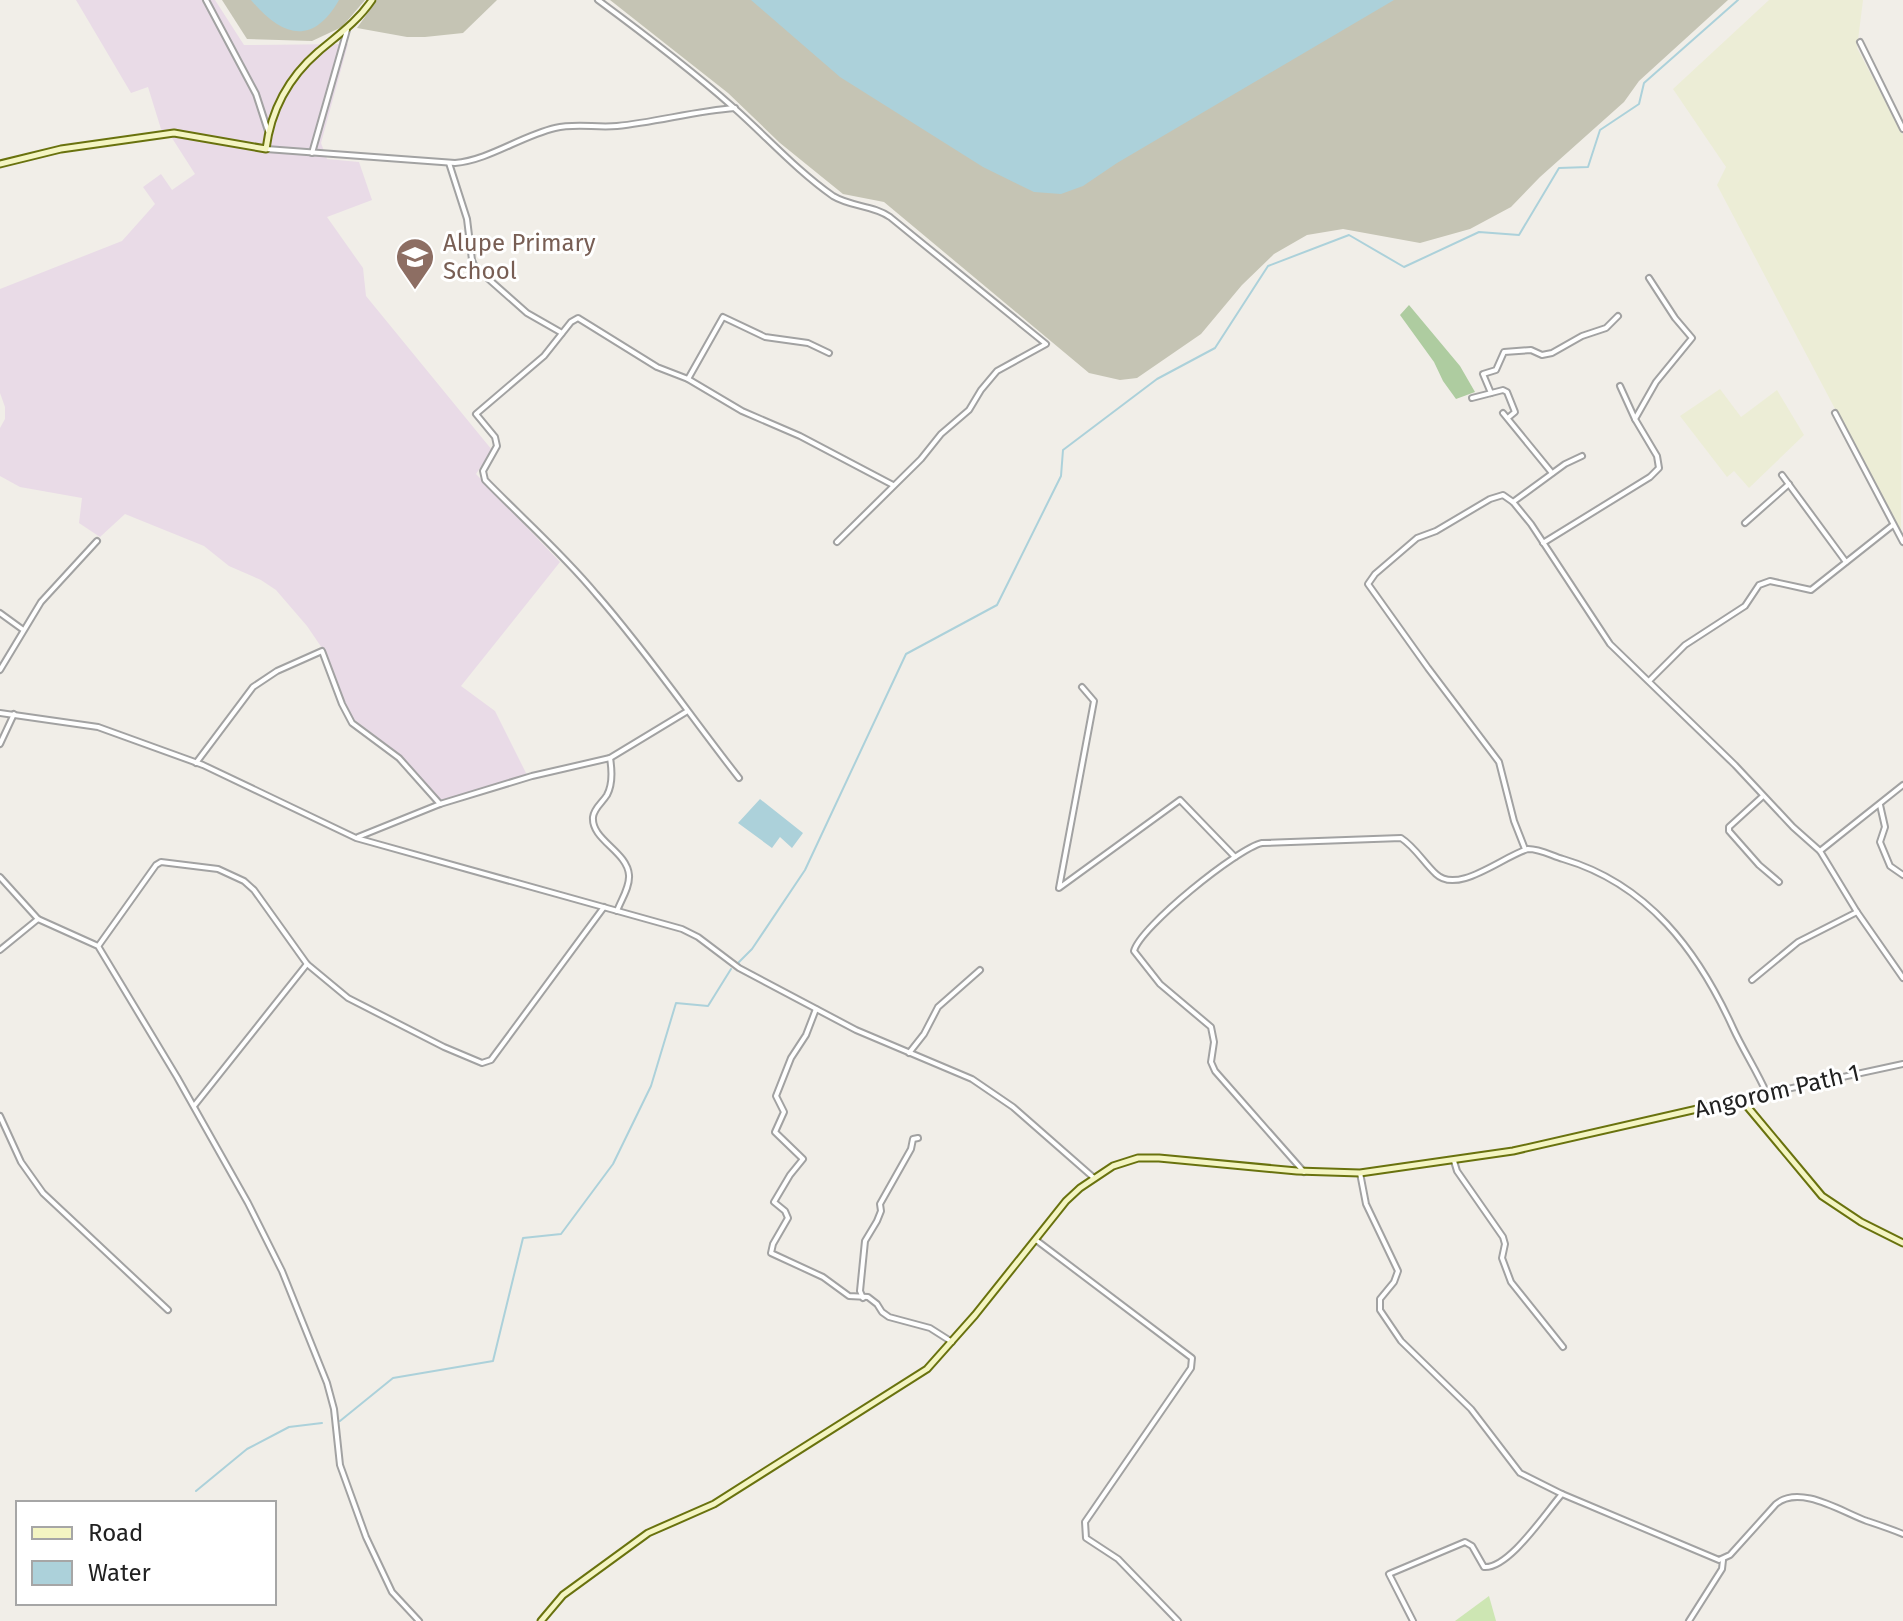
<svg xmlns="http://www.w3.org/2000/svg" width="1903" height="1621" font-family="'Fira Sans',sans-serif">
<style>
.industrial{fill:#e9dbe7}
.construction{fill:#c5c4b4}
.farmland{fill:#ecedd6}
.grass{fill:#cde6b3}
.forest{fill:#aecca0}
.water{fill:#acd1da}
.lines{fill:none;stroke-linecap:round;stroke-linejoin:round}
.stream{stroke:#acd1da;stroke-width:2}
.street-casing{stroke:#a2a2a2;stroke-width:8}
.secondary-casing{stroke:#69720e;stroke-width:9}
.street{stroke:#fff;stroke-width:4}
.secondary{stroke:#f4f5c2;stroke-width:5}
.labels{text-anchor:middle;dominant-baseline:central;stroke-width:6;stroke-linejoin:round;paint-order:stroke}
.education-label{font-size:24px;fill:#785e54;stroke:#fff;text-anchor:start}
.street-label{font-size:24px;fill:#212121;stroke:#fff}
</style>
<rect width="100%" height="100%" fill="#f1eee8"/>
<polygon class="industrial" points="76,0 215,0 244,45 348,44 321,143 327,159 359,162 372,200 327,217 363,268 366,296 492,450 476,474 560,562 461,686 495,711 528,777 441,802 399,754 351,717 324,651 307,626 276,590 261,580 229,566 204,546 125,514 100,537 79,523 82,498 20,487 0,476 0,428 5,419 5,407 0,393 0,289 122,241 155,204 143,187 161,174 172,190 195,174 172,138 161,129 148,87 131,93"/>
<g class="construction">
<polygon points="222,0 365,0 342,27 312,41 247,39"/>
<polygon points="377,0 497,0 463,33 425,37 407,37 357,28"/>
<polygon points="610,0 1728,0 1639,81 1624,102 1540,177 1511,207 1470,229 1420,243 1343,229 1307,235 1274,254 1242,285 1201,334 1137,378 1120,380 1089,373 884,202 843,194 780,143 728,93"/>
</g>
<g class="farmland">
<polygon points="1769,0 1863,0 1857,48 1903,135 1901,534 1717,185 1726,167 1673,89"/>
<polygon points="1720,389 1741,417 1777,390 1804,435 1749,488 1734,471 1727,477 1680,416"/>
</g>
<polygon class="grass" points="1489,1596 1496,1621 1455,1621"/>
<polygon class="forest" points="1409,305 1460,366 1475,392 1456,399 1443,381 1434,362 1400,315"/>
<g class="water">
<path d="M251,0H339C312,47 281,36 251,0Z"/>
<polygon points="751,0 1394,0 1117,163 1083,186 1061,194 1034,192 983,167 840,77"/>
<polygon points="760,799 803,833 792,848 780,837 772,848 738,823"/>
</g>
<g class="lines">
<g class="stream">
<polyline points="738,963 752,949 805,870 906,654 997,605 1061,476 1063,450 1157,379 1215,348 1268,266 1349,235 1404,267 1479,232 1519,235 1559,168 1588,167 1600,130 1639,104 1644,83 1738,0"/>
<polyline points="340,1421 393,1378 493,1361 523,1238 561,1234 613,1164 651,1086 676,1003 708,1006 731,969"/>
<polyline points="196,1491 247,1449 289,1427 322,1423"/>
</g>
<g class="street-casing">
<g id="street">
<polyline points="206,0 256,94 268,131"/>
<path d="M598,0C644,34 690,69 733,107C766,136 796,170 833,196C851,207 873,205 890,217L1046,344L997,371L981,390L969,410L941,434L921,459L837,542"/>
<polyline points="1860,42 1903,129"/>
<path d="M266,149L455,163C489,160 521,136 555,128C576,123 596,128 617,126C657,122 695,111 735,108"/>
<polyline points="312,153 347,30"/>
<polyline points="449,163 467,219 472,260 475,267 527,313 562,333"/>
<polyline points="688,379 723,317 765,337 808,343 829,353"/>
<polyline points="1620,386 1635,419"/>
<polyline points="1491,393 1483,374 1496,370 1504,352 1531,350 1542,355 1552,353 1582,336 1606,328 1618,316"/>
<polyline points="1472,398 1503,390 1507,392 1515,412 1509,417"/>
<polyline points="1503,413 1552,473"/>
<polyline points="1835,413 1903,542"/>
<polyline points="1782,475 1846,562"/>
<polyline points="1513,502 1565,464 1582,456"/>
<polyline points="1745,523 1789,484"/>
<polyline points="1543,543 1650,477 1659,468 1657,456 1635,419 1656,382 1692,338 1675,318 1649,278"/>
<polyline points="0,613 22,629"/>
<polyline points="0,670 41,602 97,541"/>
<polyline points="1650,680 1685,645 1745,606 1759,585 1770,581 1811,590 1893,525"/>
<polyline points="1082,687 1094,701 1059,888 1180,800 1235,857"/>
<polyline points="0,713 98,727 203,765 356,838 682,929 698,937 739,968 856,1030 972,1079 1013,1107 1094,1178"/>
<polyline points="0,744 14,714"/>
<path d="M610,758C612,770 613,784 607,795C602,803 594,808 593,817C591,840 627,851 629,875C630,887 621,900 617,911"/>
<polyline points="196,763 253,687 277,671 322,651 342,704 352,723 399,758 440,804"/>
<path d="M739,778C691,717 647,652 596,594C562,553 522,518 485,480L483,471L497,446L495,437L476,414L544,356L571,322L578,318L657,367L688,379L742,411L800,436L893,485"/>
<polyline points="1903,785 1820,851 1857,912 1903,978"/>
<polyline points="1763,796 1729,827 1729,831 1759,865 1779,882"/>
<polyline points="1880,805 1885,827 1880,842 1890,866 1903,875"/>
<polyline points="358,837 440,804 532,776 610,758 686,712"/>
<polyline points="1525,849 1514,821 1499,762 1428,668 1368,584 1375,574 1417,538 1436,531 1490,499 1503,495 1513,502 1531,524 1610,644 1735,765 1793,827 1820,851"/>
<polyline points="0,877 38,919"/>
<polyline points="99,945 156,865 161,862 218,869 244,881 254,890 307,964 348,998 444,1047 482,1063 491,1060 604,907"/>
<polyline points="0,950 38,919 98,946 177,1077 248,1203 282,1271 327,1383 334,1409 340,1465 366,1537 392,1592 419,1621"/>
<polyline points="1752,980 1798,942 1857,912"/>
<polyline points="816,1009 806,1035 791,1058 776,1096 784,1112 775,1132 803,1159 790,1175 774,1202 785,1211 788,1218 773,1244 771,1253 823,1277 849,1296 868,1297 877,1304 882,1312 889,1317 930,1328 952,1342"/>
<polyline points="909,1053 924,1034 938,1007 980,970"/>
<polyline points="1741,1099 1903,1064"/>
<polyline points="194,1106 307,964"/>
<polyline points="0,1116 21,1162 43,1193 168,1310"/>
<polyline points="1454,1161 1457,1171 1503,1237 1505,1244 1502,1258 1511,1282 1563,1347"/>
<path d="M1304,1172L1215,1071L1211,1062L1214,1042L1211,1027L1160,984L1134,951C1140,927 1238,848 1262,843L1401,838C1415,847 1424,863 1436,874C1458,895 1503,856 1528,849C1541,849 1552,856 1563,859C1648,884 1698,951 1733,1028C1743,1050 1757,1071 1767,1094"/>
<path d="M1360,1173L1366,1204L1398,1271L1394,1282L1380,1299V1310L1401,1341L1471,1409L1520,1473L1562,1494L1719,1560L1730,1555L1776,1504C1800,1484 1842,1512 1867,1521C1879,1525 1891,1529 1903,1534"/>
<polyline points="1036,1240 1192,1358 1191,1368 1085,1522 1086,1538 1118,1559 1178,1621"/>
<polyline points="863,1298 860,1291 865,1241 877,1221 881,1211 880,1204 911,1149 913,1139 918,1138"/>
<path d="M1413,1621L1389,1574L1465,1542L1472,1546L1484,1567C1509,1569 1546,1512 1562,1494"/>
<polyline points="1689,1621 1722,1569 1723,1560"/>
</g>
</g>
<g class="secondary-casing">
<g id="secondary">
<path d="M0,164L61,149L174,133L266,149C271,110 288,78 318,52C338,35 357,22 372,0"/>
<polyline points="541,1621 563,1595 648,1533 714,1504 927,1369 975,1315 1066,1201 1080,1188 1113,1166 1138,1158 1159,1158 1297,1171 1360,1173 1513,1151 1741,1099 1822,1196 1861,1222 1903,1243"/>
</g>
</g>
<use href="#street" class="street"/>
<use href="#secondary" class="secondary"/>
</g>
<defs>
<g id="school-pin" transform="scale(2)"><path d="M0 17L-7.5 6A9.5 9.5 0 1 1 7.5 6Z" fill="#8d6e63" stroke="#fff"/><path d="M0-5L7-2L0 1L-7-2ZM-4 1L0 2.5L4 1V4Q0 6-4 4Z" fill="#fff"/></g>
</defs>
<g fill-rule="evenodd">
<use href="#school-pin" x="415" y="257"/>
</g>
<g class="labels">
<g class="education-label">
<text x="443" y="243">Alupe Primary<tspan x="443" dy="28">School</tspan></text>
</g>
<g class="street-label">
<text transform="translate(1777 1091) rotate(-13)">Angorom Path 1</text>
</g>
</g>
<rect x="16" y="1501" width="260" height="104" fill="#ffffff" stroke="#a6a6a6" stroke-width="2"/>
<rect x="32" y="1527" width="40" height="12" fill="#f4f5c2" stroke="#a6a6a6" stroke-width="2"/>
<text x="88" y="1541" font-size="24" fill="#212121">Road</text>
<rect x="32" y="1561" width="40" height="24" fill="#acd1da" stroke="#a6a6a6" stroke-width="2"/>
<text x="88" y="1581" font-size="24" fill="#212121">Water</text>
</svg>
